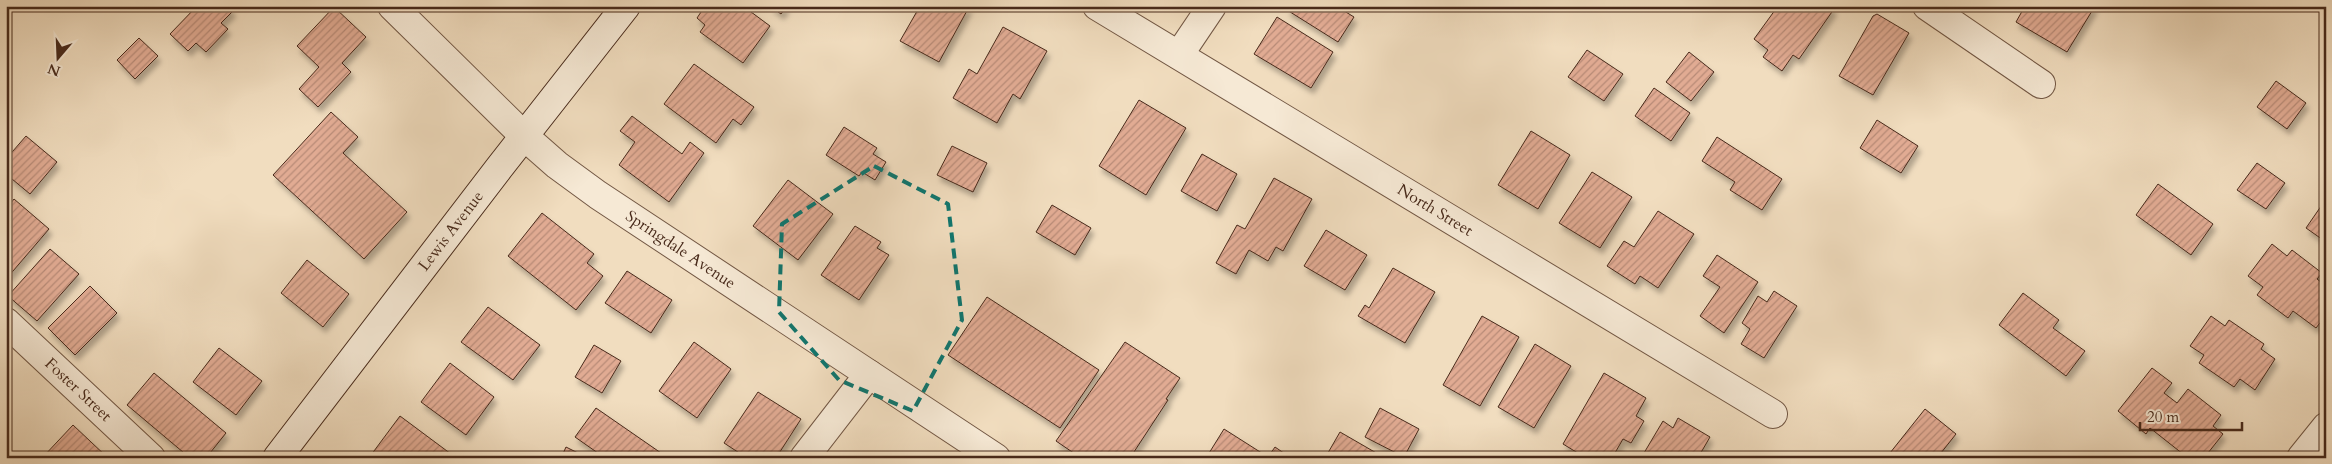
<svg xmlns="http://www.w3.org/2000/svg" width="2332" height="464" font-family="Cardo,serif">
<style>
.building{fill:url(#building-hatch);stroke:#482a1b;filter:url(#shadow)}
.lines{fill:none;stroke-linecap:round;stroke-linejoin:round}
.street-casing{stroke:#725744;stroke-width:30}
.secondary-casing{stroke:#482a1b;stroke-width:30}
.street{stroke:#f6e9d5;stroke-width:28}
.secondary{stroke:#f6e9d5;stroke-width:28}
.marked{fill:none;stroke:#0f766e;stroke-width:4;stroke-dasharray:10 6;stroke-linejoin:round}
.labels{text-anchor:middle;dominant-baseline:central;stroke-width:5;stroke-linejoin:round;paint-order:stroke}
.street-label{font-size:16px;fill:#482a1b;stroke:#f6e9d5}
</style>
<defs>
<pattern id="building-hatch" width="6" height="6" patternUnits="userSpaceOnUse" patternTransform="scale(1.25)"><rect width="6" height="6" fill="#e1ab93"/><path d="M-1 1l2-2M0 6l6-6M5 7l2-2" fill="none" stroke="#b88b77"/></pattern>
<filter id="shadow"><feDropShadow dx="3" dy="5.5" stdDeviation="2.5" flood-color="#0004"/></filter>
</defs>
<rect width="100%" height="100%" fill="#f1ddbf"/>
<filter id="stains"><feTurbulence type="fractalNoise" baseFrequency=".004" numOctaves="4"/><feColorMatrix values="0 0 0 0 .2 0 0 0 0 .09 0 0 0 0 .02 0 0 0 .5 -.17"/></filter>
<radialGradient id="worn" r=".72"><stop offset=".6" stop-color="#630" stop-opacity="0"/><stop offset="1" stop-color="#630" stop-opacity=".3"/></radialGradient>
<g class="building">
<polygon points="197,6 228,6 233,11 221,23 228,29 206,52 196,43 188,51 170,34"/>
<polygon points="705,6 743,6 770,26 743,63 700,32 705,25 697,18"/>
<polygon points="770,6 787,6 781,14"/>
<polygon points="920,6 969,7 939,62 900,41"/>
<polygon points="1290,6 1343,6 1341,9 1354,17 1338,42 1287,10"/>
<polygon points="1778,6 1830,6 1834,9 1799,59 1793,55 1782,71 1763,57 1768,50 1754,39"/>
<polygon points="2025,6 2095,6 2067,52 2016,22"/>
<polygon points="334,7 366,37 342,63 351,72 318,107 299,89 319,67 297,46"/>
<polygon points="1877,14 1909,33 1873,95 1839,76 1873,16"/>
<polygon points="1277,17 1333,52 1311,88 1254,54"/>
<polygon points="1003,27 1047,51 1020,99 1013,94 997,123 953,98 969,69 977,74"/>
<polygon points="139,38 158,56 135,79 117,60"/>
<polygon points="1587,50 1623,74 1604,101 1568,77"/>
<polygon points="1689,52 1714,72 1691,101 1666,82"/>
<polygon points="694,64 754,107 741,125 733,119 716,143 664,104"/>
<polygon points="2276,81 2306,103 2287,129 2257,107"/>
<polygon points="1654,88 1690,113 1671,141 1635,116"/>
<polygon points="1139,100 1186,128 1146,195 1099,166"/>
<polygon points="331,112 358,137 343,153 407,212 364,259 273,175"/>
<polygon points="632,116 682,154 690,142 704,153 669,202 619,165 635,142 620,131"/>
<polygon points="1877,120 1918,146 1901,173 1860,148"/>
<polygon points="844,127 877,148 873,154 886,162 875,180 862,172 859,176 826,155"/>
<polygon points="1531,131 1570,155 1538,209 1498,185"/>
<polygon points="26,136 57,162 30,194 6,174 6,159"/>
<polygon points="1717,137 1782,179 1762,210 1730,190 1735,182 1702,161"/>
<polygon points="952,146 987,163 973,192 937,175"/>
<polygon points="1202,154 1237,174 1217,211 1181,191"/>
<polygon points="2257,163 2285,183 2266,209 2237,190"/>
<polygon points="1592,172 1632,197 1600,248 1559,223"/>
<polygon points="1274,178 1312,199 1283,251 1276,247 1268,261 1249,250 1236,274 1216,263 1237,225 1245,229"/>
<polygon points="788,180 833,214 798,260 753,226"/>
<polygon points="2158,184 2213,224 2191,255 2136,215"/>
<polygon points="14,199 49,229 7,278 6,209"/>
<polygon points="2326,199 2326,242 2306,228"/>
<polygon points="1052,205 1091,228 1075,255 1036,232"/>
<polygon points="1658,211 1694,234 1658,288 1640,276 1635,284 1607,266 1624,241 1634,247"/>
<polygon points="542,213 594,254 587,263 603,276 576,310 508,256"/>
<polygon points="855,226 881,242 877,248 889,255 859,300 821,275"/>
<polygon points="1326,230 1367,255 1345,290 1304,266"/>
<polygon points="2272,244 2287,256 2292,250 2322,273 2317,279 2326,286 2326,315 2316,328 2293,311 2288,318 2257,295 2263,287 2248,276"/>
<polygon points="50,249 79,274 37,321 8,296"/>
<polygon points="1717,255 1758,282 1724,333 1700,316 1720,287 1703,276"/>
<polygon points="307,260 349,294 323,327 281,293"/>
<polygon points="1393,268 1435,292 1405,343 1358,316 1365,305 1369,308"/>
<polygon points="627,271 672,300 651,333 605,303"/>
<polygon points="90,286 117,313 75,355 48,328"/>
<polygon points="1774,291 1797,306 1764,358 1741,344 1750,329 1742,323 1758,296 1767,302"/>
<polygon points="2023,293 2059,320 2053,328 2085,351 2066,376 1999,325"/>
<polygon points="987,297 1099,370 1060,428 948,355"/>
<polygon points="488,307 540,345 513,380 461,342"/>
<polygon points="1482,316 1519,337 1480,406 1443,385"/>
<polygon points="2211,316 2225,326 2229,320 2264,344 2261,349 2275,359 2255,390 2240,379 2234,387 2199,363 2204,355 2190,346"/>
<polygon points="694,342 731,369 697,418 659,391"/>
<polygon points="1125,342 1180,378 1166,399 1168,400 1130,458 1081,458 1056,441"/>
<polygon points="1535,344 1571,366 1534,428 1498,407"/>
<polygon points="594,345 621,361 602,393 575,377"/>
<polygon points="219,348 262,381 236,415 193,382"/>
<polygon points="450,363 494,397 466,435 421,402"/>
<polygon points="2152,368 2172,383 2164,393 2177,403 2188,389 2221,415 2213,426 2223,434 2204,458 2188,458 2150,428 2146,434 2118,411"/>
<polygon points="154,373 226,433 206,458 190,458 127,405"/>
<polygon points="1604,373 1646,398 1636,416 1644,421 1631,443 1623,439 1612,458 1586,458 1563,444"/>
<polygon points="758,392 801,419 776,458 747,458 724,443"/>
<polygon points="596,408 661,453 657,458 605,458 575,437"/>
<polygon points="1380,408 1419,429 1404,457 1365,437"/>
<polygon points="1925,409 1956,434 1937,458 1886,458"/>
<polygon points="400,416 451,454 448,458 374,458 371,455"/>
<polygon points="1678,418 1710,437 1699,456 1702,458 1641,458 1663,421 1673,428"/>
<polygon points="73,425 108,458 42,458"/>
<polygon points="1224,429 1268,457 1275,447 1291,458 1206,458"/>
<polygon points="1340,432 1385,458 1325,458"/>
<polygon points="566,447 588,458 561,458"/>
</g>
<g class="lines">
<g class="street-casing">
<g id="street">
<path id="s1" d="M392,6L524,136L557,165L598,195L996,458"/>
<path id="s2" d="M1097,6L1773,414"/>
<polyline points="1927,6 2041,84"/>
<polyline points="1179,55 1212,6"/>
<path id="s3" d="M6,322L151,458"/>
<polyline points="804,458 869,374"/>
<polyline points="2301,458 2326,427"/>
</g>
</g>
<g class="secondary-casing">
<g id="secondary">
<path id="s4" d="M277,458L499,168L626,6"/>
</g>
</g>
<use href="#street" class="street"/>
<use href="#secondary" class="secondary"/>
</g>
<path class="marked" d="M874,166L948,204L962,320L913,411L839,380L779,312L782,224Z"/>
<g class="labels">
<g class="street-label">
<text stroke="none"><textPath href="#s2" startOffset="395">North Street</textPath></text>
<text stroke="none"><textPath href="#s4" startOffset="286">Lewis Avenue</textPath></text>
<text stroke="none"><textPath href="#s1" startOffset="379">Springdale Avenue</textPath></text>
<text stroke="none"><textPath href="#s3" startOffset="99">Foster Street</textPath></text>
</g>
</g>
<rect width="2332" height="464" fill="none" stroke="#f1ddbf" stroke-width="25"/>
<rect x="8" y="8" width="2317" height="449" fill="none" stroke="#482a1b" stroke-width="2.5"/>
<rect x="12" y="12" width="2307" height="439" fill="none" stroke="#482a1b"/>
<g transform="translate(58 58) rotate(199)" stroke="#f6e9d5" stroke-width="4" paint-order="stroke">
<path d="M0-4L9 19L0 12L-9 19Z" fill="#482a1b"/>
<text y="-8" font-size="14" font-weight="bold" text-anchor="middle" fill="#482a1b">N</text>
</g>
<path d="M2140 422v8h102v-8" fill="none" stroke="#482a1b" stroke-width="2.5"/>
<text x="2147" y="422" font-size="15" fill="#482a1b" stroke="#f6e9d5" stroke-width="4" paint-order="stroke">20 m</text>
<rect width="100%" height="100%" filter="url(#stains)"/>
<rect width="100%" height="100%" fill="url(#worn)"/>
</svg>
